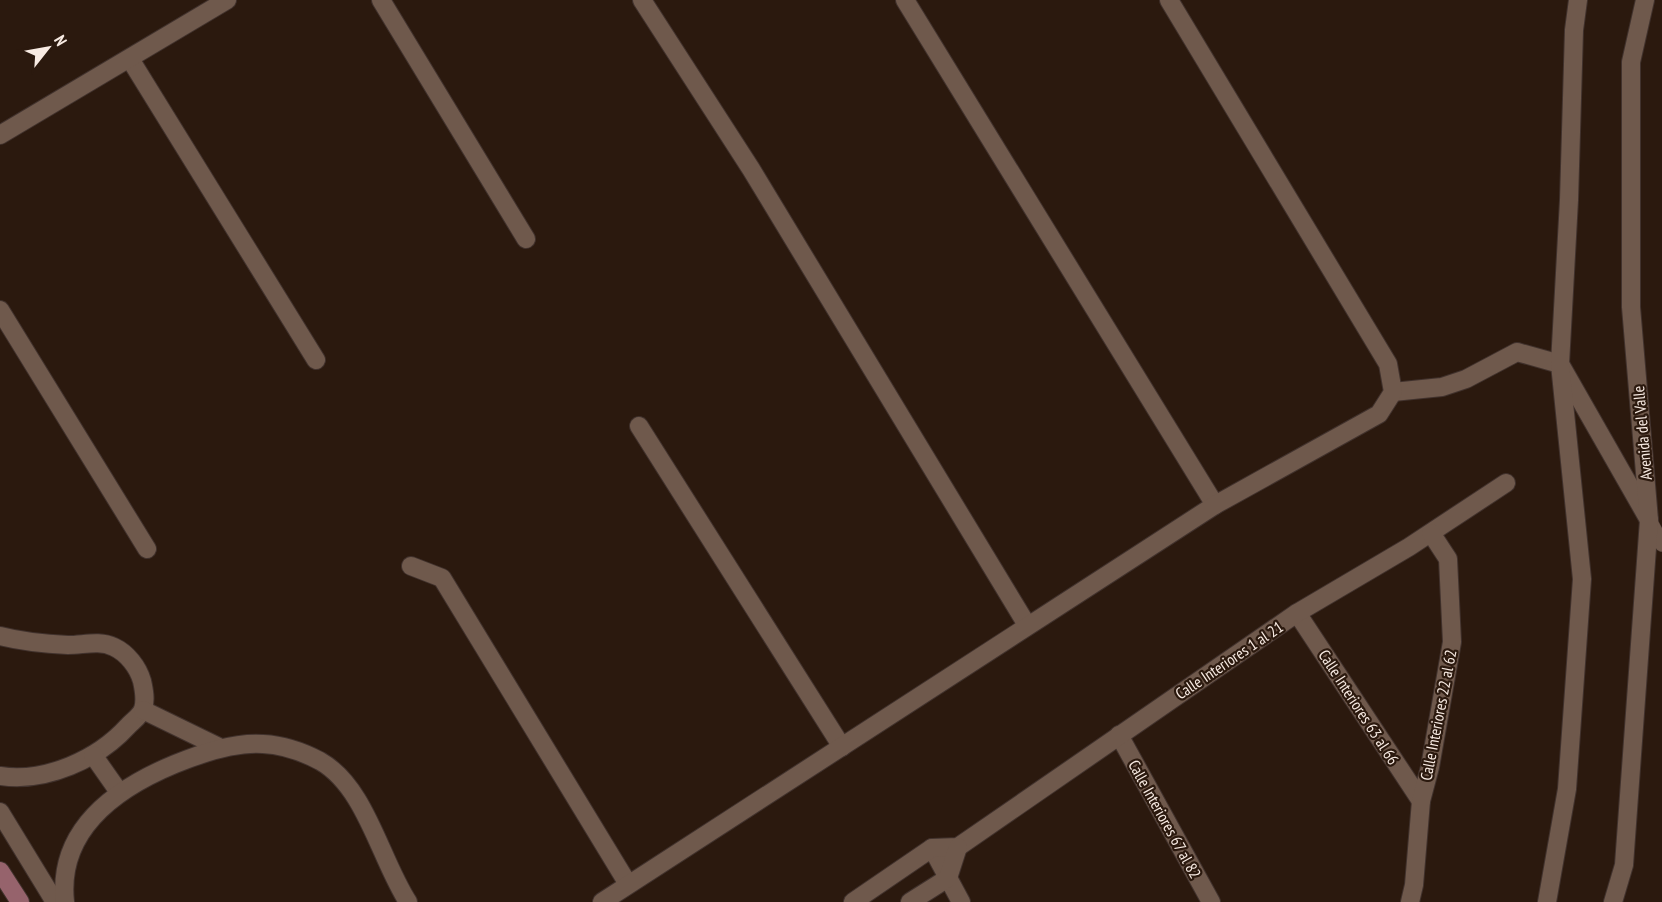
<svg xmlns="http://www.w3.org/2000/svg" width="1662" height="902" font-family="'PT Sans Narrow',sans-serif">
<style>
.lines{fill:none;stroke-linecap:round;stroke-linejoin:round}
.service-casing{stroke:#41322d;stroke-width:16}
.minor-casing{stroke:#41322d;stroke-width:20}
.tertiary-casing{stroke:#41322d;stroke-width:20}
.secondary-casing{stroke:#41322d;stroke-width:20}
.service{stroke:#6f594c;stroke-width:15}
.minor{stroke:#6f594c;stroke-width:18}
.tertiary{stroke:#6f594c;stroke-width:18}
.secondary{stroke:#96636c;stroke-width:18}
.labels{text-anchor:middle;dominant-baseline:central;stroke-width:4.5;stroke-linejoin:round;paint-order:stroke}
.street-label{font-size:16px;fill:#f8ebe3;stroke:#2b190e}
</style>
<rect width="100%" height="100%" fill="#2b190e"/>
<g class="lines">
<g class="service-casing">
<polyline id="service" points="1649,520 1662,544"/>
</g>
<g class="minor-casing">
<g id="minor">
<polyline points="381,0 526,239"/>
<polyline points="642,0 751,169 1027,625"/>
<polyline points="905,0 1215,505"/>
<polyline points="130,59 316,360"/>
<polyline points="0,135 227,0"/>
<polyline points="0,310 147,549"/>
<polyline points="1393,392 1442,387 1466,379 1517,352 1560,364 1649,520"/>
<polyline points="639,426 842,747"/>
<polyline points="411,566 442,578 628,884"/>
<polyline points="1297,613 1421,801"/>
<path d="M0,636C23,642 45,644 68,645C84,645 99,640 114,647C127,653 138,667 142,681C144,690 146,700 143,709C141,715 133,721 128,726C98,759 46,783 0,776"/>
<polyline points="143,710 221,748"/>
<polyline points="1119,735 1211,902"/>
<polyline points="93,755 119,792"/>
<polyline points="0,812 55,902"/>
<polyline points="932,848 961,902"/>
<path d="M65,902C57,829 117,788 175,764C202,753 234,742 263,744C282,745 303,752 320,761C366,787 380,859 408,902"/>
<polyline points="602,902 1215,505 1379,414 1393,392 1388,364 1169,0"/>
<polyline points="853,902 932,848 958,847 1297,613 1409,547 1506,483"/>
<polyline points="910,902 948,878 958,847"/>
<polyline points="1410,902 1414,885 1421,801 1430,767 1452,642 1448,559 1431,533"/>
</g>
</g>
<g class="tertiary-casing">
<g id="tertiary">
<polyline points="1547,902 1567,789 1582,579 1560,364 1569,200 1574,30 1578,0"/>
<polyline points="1613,902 1624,865 1649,520 1631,307 1631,62 1645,0"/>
</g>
</g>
<g class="secondary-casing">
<polyline id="secondary" points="0,871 20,902"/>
</g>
<use href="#service" class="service"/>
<use href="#minor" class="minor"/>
<use href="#tertiary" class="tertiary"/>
<use href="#secondary" class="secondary"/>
</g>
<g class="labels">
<g class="street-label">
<text transform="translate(1642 433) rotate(-95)">Avenida del Valle</text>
<text transform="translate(1229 660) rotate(-34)">Calle Interiores 1 al 21</text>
<text transform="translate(1359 707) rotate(57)">Calle Interiores 63 al 66</text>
<text transform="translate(1438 715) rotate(-79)">Calle Interiores 22 al 62</text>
<text transform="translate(1165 819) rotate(61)">Calle Interiores 67 al 82</text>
</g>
</g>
<g transform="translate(48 48) rotate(59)" stroke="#2b190e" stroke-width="4.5" paint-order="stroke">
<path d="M0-4.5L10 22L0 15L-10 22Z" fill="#f8ebe3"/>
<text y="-9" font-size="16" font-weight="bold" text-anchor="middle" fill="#f8ebe3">N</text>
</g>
</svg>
